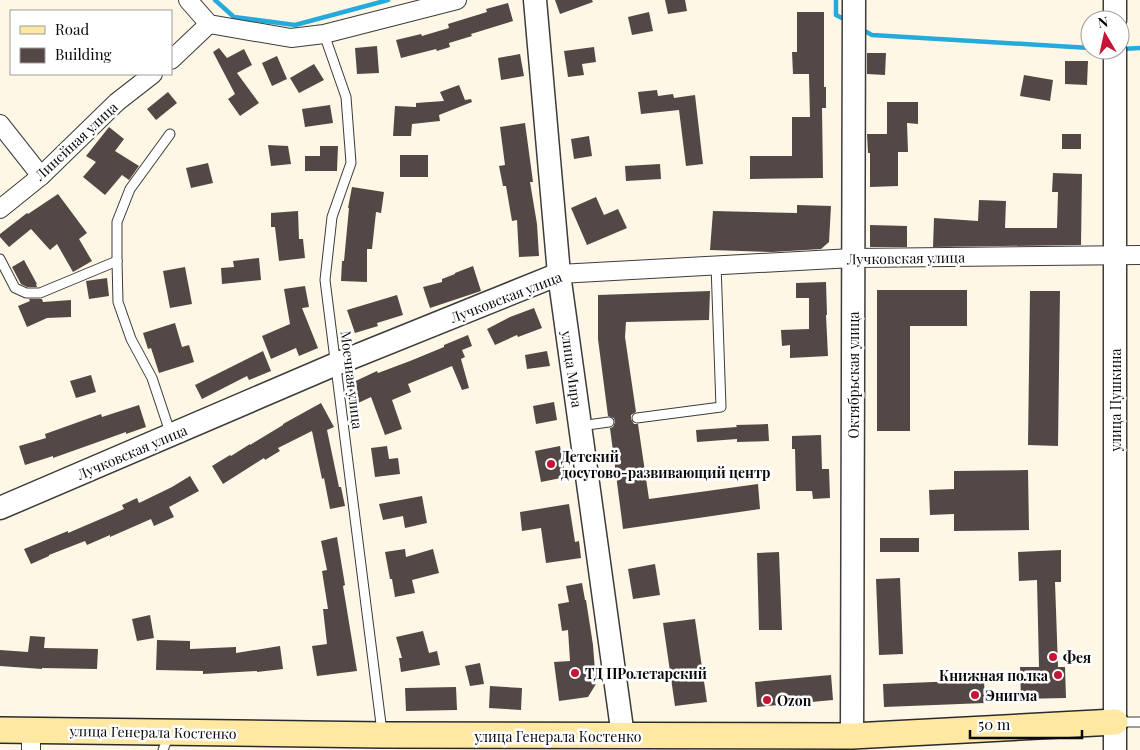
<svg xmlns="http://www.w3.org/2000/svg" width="1140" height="750" font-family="'Playfair Display',serif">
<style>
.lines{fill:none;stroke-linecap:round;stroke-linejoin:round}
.stream{stroke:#24abdb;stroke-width:4.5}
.building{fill:#534845}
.service-casing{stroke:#3c3c3c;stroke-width:11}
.minor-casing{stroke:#3c3c3c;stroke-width:20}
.tertiary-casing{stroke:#3c3c3c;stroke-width:25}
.secondary-casing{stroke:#2b2b2b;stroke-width:28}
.service{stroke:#fff;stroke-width:9}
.minor{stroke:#fff;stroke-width:18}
.tertiary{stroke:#fff;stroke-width:22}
.secondary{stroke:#ffe8a1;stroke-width:25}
.poi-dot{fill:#c61536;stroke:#fff;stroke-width:2}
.labels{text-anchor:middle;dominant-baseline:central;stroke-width:5;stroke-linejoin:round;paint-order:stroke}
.street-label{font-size:14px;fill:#090909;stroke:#fff}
.poi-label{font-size:14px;font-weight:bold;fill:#090909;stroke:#fff;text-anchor:start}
</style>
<rect width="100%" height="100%" fill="#fff7e6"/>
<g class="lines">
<g class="stream">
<polyline points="215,0 234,17 295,25 388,0"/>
<polyline points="836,0 836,15 846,20"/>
<polyline points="861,29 872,35 1090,48"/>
<polyline points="1121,49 1140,48"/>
</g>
</g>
<g class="building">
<polygon points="555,0 592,0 593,2 560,14"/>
<polygon points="665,0 685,0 687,11 668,14"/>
<polygon points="508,3 513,21 471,34 472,36 449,43 450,47 437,51 436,49 401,58 396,40 421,34 422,36 449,28 448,24 487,12 486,9"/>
<polygon points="649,12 653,31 632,35 628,17"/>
<polygon points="797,12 824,12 824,87 826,87 826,108 822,108 823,178 750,179 750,156 792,156 792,117 810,117 809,74 793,74 792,52 797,52"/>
<polygon points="377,46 379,73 357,74 355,48"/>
<polygon points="594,47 596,62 582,64 584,75 568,77 564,51"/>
<polygon points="219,48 227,58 244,49 252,65 237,73 259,103 240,116 228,99 235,94 213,52"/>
<polygon points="867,53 886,53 885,75 867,74"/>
<polygon points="520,54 524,76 501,80 498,58"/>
<polygon points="277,56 287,79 272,86 262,63"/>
<polygon points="1065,61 1088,61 1087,85 1065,84"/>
<polygon points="314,64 324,80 299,93 290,78"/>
<polygon points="1024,75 1053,80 1050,101 1020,96"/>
<polygon points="459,85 465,100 471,99 472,102 439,115 440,121 412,124 411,136 393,136 395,106 416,107 416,103 444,101 440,92"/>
<polygon points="657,90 658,96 673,94 674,98 695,95 703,164 686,166 679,110 641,114 638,92"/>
<polygon points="168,92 177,103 156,120 147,109"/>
<polygon points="887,102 918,102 918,124 907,123 908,152 898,152 898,186 870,187 870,153 868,153 867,134 887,134"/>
<polygon points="330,105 333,123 305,127 302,109"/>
<polygon points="525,123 533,182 530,182 537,224 539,256 519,257 517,220 512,221 506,186 503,186 499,166 505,165 500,127"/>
<polygon points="109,127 124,139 115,151 139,166 129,180 122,175 105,195 83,177 96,162 86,156"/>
<rect x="1062" y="134" width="19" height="15"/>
<polygon points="589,136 592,156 574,159 571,139"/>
<polygon points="268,145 288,146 291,164 271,166"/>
<polygon points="320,146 338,146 337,171 305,171 305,156 320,156"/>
<rect x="400" y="155" width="28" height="22"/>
<polygon points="208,163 213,183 191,188 186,168"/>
<polygon points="660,164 661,179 626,181 625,166"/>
<polygon points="1053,173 1082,174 1081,245 933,247 934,218 978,221 979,200 1006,201 1005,228 1057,228 1058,192 1052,192"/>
<polygon points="352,187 384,192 381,213 376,212 372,249 367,249 367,282 341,281 342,261 344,261 349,208 348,208"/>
<polygon points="58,194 87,233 79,239 92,261 73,272 57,244 50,250 31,229 9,247 0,237 0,234 27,213 28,214"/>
<polygon points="596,197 604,215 618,209 627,228 587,245 571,208"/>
<polygon points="797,205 831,206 829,242 821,249 772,252 710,250 713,211 797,213"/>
<polygon points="298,211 299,239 303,239 305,258 279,261 275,227 271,227 271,213"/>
<polygon points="870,225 907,226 907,247 870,247"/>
<polygon points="259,258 261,280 222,284 221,268 234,267 233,261"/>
<polygon points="24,260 37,284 36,284 37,287 27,287 21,284 12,267"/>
<polygon points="473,266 481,291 430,308 423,287 442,282 442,279 455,274 455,273"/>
<polygon points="185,267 192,304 170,308 163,271"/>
<polygon points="107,278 109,296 89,299 86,281"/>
<polygon points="826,282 827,315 826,315 828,356 790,358 790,345 782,346 781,330 809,329 809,298 796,298 796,283"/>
<polygon points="305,286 309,307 302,308 318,348 299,356 296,348 271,359 262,336 290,324 284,289"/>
<polygon points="877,290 967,290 967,326 910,326 910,431 877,431"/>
<polygon points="710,291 709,320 626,322 625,337 636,412 631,415 631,419 634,424 638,424 649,499 758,484 760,509 623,529 610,428 613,427 615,422 614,418 608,416 598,339 598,295"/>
<polygon points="1030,291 1060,291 1058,446 1028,445"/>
<polygon points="397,295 403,315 377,323 378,326 355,333 347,310"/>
<polygon points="29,299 42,299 43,302 71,300 71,317 47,318 27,327 18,306 30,301"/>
<polygon points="534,308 542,328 518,337 517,335 495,345 487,329 510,317"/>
<polygon points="175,323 182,347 189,345 194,362 159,373 151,348 148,349 143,333"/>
<polygon points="468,335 472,346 462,350 465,357 461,359 469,388 462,390 452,366 408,384 411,392 392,400 402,429 385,435 371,397 356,404 347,385 377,371 378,373 410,361 444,347 444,345"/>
<polygon points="263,351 271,371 249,380 247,376 202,399 195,385"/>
<polygon points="547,351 550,366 527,369 525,355"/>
<polygon points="91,375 96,392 76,398 70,381"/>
<polygon points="554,402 557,420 536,424 533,406"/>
<polygon points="321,403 334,427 327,430 339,487 341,487 345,506 330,509 324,478 322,479 312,431 278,448 280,451 265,460 264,458 223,484 212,466 230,455 231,456 250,444 250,445 283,425 283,424"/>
<polygon points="139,405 146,427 126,434 126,432 53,458 53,456 25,465 19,446 46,438 45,434 101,414 102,417"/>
<polygon points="768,424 769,441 737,442 737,439 697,442 696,430 737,427 736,425"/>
<polygon points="821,435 822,469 829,469 830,498 813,499 812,491 796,491 795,449 792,449 792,436"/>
<polygon points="387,446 389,459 398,458 400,474 375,477 371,448"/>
<polygon points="560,446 566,477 541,482 535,451"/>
<polygon points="1028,470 1029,530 954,531 954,514 930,515 929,490 954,489 954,471"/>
<polygon points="190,476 199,491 169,507 174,517 154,526 151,519 110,537 110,535 87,545 85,541 49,555 49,556 31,564 24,549 68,531 68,533 124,509 122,505 137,498 139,503 172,487"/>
<polygon points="422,496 427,523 405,528 403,516 383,520 379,504"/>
<polygon points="569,504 575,542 579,541 581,558 546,563 541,528 522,531 520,512"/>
<polygon points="337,537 345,585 343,586 357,671 317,676 312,646 327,644 323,609 328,609 322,571 327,570 321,541"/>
<rect x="880" y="538" width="39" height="14"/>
<polygon points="405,549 406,557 433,549 439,573 412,580 415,593 395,597 392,579 390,579 385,552"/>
<polygon points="1061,550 1061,582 1055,582 1058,667 1065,667 1066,698 1021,699 1020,667 1039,667 1037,580 1019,581 1018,552"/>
<polygon points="779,552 782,630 759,630 757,553"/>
<polygon points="655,564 660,595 633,599 628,569"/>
<polygon points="900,578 903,654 879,655 876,579"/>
<polygon points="582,583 585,600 586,600 593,645 596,684 588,697 559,701 554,662 570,661 568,630 562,631 558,604 569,602 566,586"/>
<polygon points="150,615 154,638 137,641 132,619"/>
<polygon points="695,619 707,702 675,706 663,623"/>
<polygon points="423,631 429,653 437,651 440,665 401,672 399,658 402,658 396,637"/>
<polygon points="30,636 45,637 44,648 98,649 97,669 42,668 42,669 0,666 0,650 28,652"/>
<polygon points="157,640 190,641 190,649 236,647 236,653 280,646 283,669 257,672 257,671 203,674 203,671 156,670"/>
<polygon points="480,663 484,684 470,686 465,666"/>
<polygon points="831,675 833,700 757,707 755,682"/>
<polygon points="984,680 985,703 884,707 883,684"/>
<polygon points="490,686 522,688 521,710 489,708"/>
<polygon points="456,687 457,710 406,711 405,688"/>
</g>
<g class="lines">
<g class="service-casing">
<g id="service">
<polyline points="324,34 346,97 351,163 332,217 325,280 382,732"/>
<polyline points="170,134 130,189 117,222 117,261 118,302 131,339 152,378 171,435"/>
<polyline points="0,259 15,288 26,293 40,293 117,261"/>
<polyline points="637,418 721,407 716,265"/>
<polyline points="580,426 609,422"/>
<polyline points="1115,722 1140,722"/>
<polyline points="163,750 169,734"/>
</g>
</g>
<g class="minor-casing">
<g id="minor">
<polyline points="188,0 209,24 291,38 324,34 457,0"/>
<polyline points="171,60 209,24"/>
<polyline points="0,124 41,176"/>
<polyline points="0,209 41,176 117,102 153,74"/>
<polyline points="559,274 853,258 1140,255"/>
<polyline points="31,730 31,750"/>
</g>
</g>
<g class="tertiary-casing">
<g id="tertiary">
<polyline points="535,0 559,274 623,736"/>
<polyline points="1115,0 1115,20"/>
<polyline points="0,508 336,364 559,274"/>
<polyline points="852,736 854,0"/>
<polyline points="1115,750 1115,50"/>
</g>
</g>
<g class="secondary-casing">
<polyline id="secondary" points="0,730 383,735 852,736 1115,722"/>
</g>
<use href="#service" class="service"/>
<use href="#minor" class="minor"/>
<use href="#tertiary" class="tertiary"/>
<use href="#secondary" class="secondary"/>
</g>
<g class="poi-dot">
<circle cx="551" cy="464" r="5"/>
<circle cx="1053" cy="657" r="5"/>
<circle cx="575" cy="673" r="5"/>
<circle cx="1058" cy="675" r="5"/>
<circle cx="975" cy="695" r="5"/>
<circle cx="767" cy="700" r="5"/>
</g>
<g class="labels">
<g class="street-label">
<text transform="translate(76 141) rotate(-43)">Линейная улица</text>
<text transform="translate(906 258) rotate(-1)">Лучковская улица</text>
<text transform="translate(506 297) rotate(-21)">Лучковская улица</text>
<text transform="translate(572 369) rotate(82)">улица Мира</text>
<text transform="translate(853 375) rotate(-90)">Октябрьская улица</text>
<text transform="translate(352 380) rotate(83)">Моечная улица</text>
<text transform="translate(1115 400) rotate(-90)">улица Пушкина</text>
<text transform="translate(132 452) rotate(-23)">Лучковская улица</text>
<text transform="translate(153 732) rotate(1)">улица Генерала Костенко</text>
<text x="558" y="736">улица Генерала Костенко</text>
</g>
<g class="poi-label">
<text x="561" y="456">Детский<tspan x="561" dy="16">досугово-развивающий центр</tspan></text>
<text x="1063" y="657">Фея</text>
<text x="585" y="673">ТД ПРолетарский</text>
<text x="1048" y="675" text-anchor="end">Книжная полка</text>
<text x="985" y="695">Энигма</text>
<text x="777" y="700">Ozon</text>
</g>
</g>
<rect x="10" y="10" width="162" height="65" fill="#ffffff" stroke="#9d9d9d"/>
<rect x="20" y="26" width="25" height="8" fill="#ffe8a1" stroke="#9d9d9d"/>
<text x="55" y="35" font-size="15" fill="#090909">Road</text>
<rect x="20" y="48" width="25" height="15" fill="#534845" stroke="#9d9d9d"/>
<text x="55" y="60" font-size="15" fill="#090909">Building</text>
<g transform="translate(1105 35) rotate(351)"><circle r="24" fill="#ffffff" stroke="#9d9d9d"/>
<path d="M0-4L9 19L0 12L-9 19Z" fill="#c61536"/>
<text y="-8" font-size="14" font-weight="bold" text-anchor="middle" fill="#090909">N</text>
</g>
<path d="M970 730v8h112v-8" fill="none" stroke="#090909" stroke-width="2.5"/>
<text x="978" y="730" font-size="15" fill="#090909" stroke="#ffffff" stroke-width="4" paint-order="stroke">50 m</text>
</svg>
